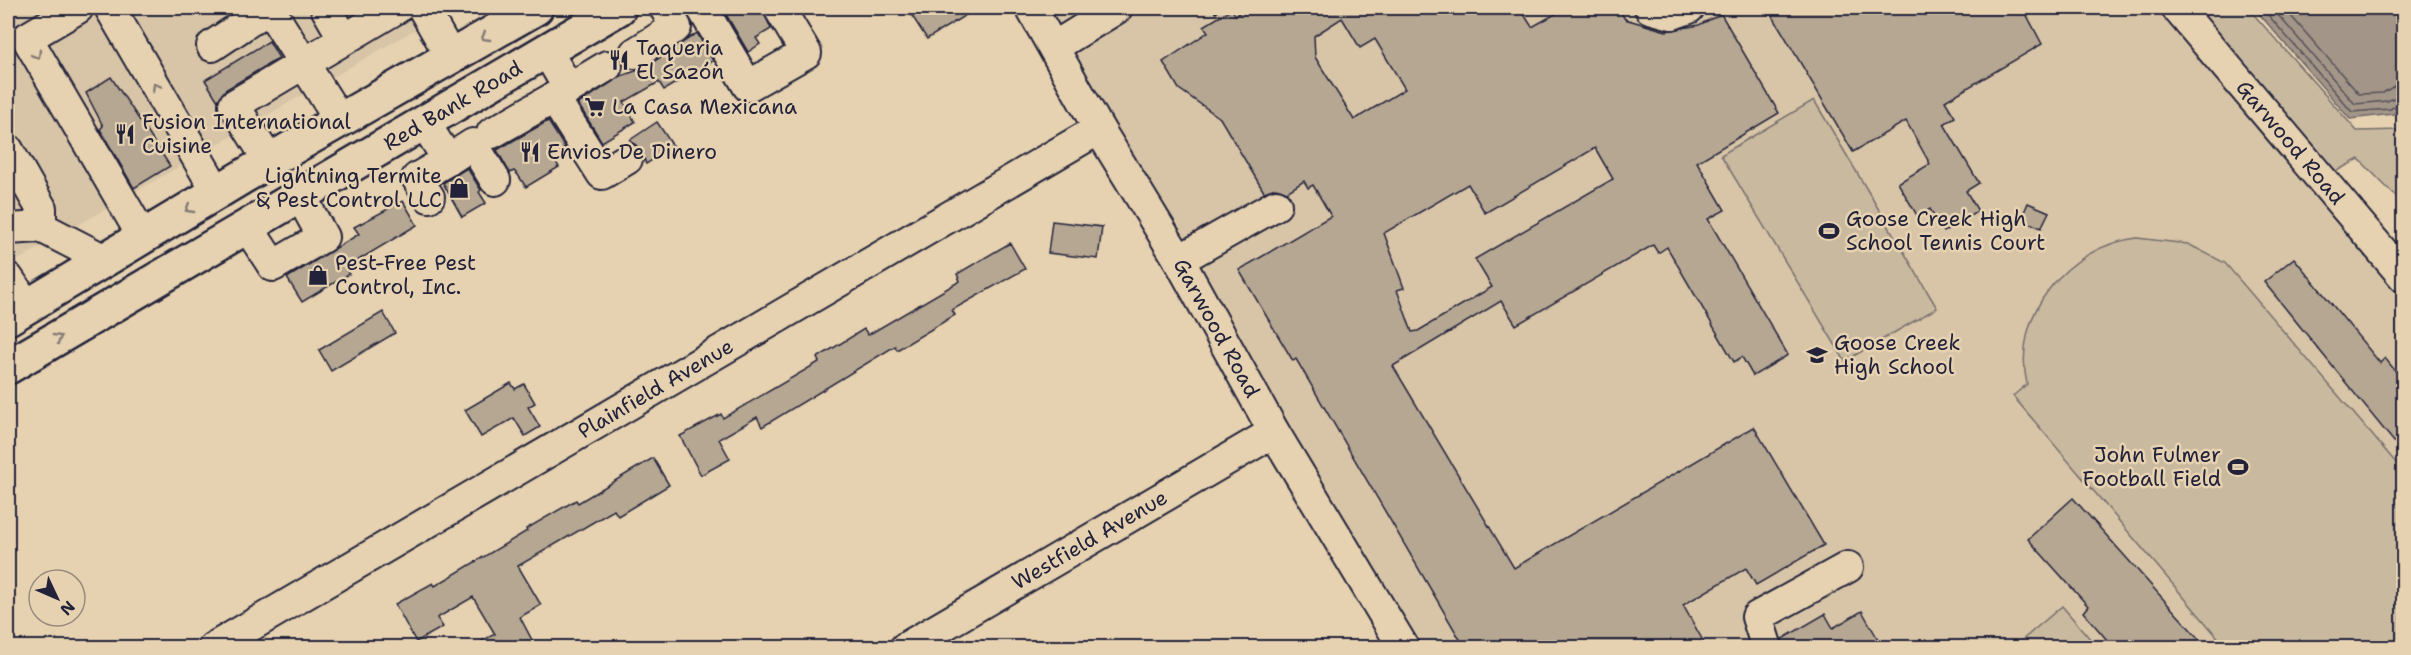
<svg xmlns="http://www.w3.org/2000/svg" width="2411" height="655" font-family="'Shantell Sans',sans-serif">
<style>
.built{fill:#d8c5a7}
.green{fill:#c9b99f;stroke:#766e6d;stroke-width:1.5}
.water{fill:#a39688;stroke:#6f6869;stroke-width:1.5}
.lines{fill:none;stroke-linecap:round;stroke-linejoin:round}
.shore{stroke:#56505a;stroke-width:1.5}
.building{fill:#b6a793;stroke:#22223b;stroke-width:1.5;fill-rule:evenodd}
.minor-casing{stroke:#22223b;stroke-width:34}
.major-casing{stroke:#22223b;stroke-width:38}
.path{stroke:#22223b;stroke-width:4;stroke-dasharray:6 4.5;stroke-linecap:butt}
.minor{stroke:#e6d2b0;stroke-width:30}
.major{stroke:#e6d2b0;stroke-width:33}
.oneway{stroke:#847a76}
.labels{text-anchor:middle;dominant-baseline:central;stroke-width:5;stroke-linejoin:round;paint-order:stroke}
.poi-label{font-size:21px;fill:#22223b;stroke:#e6d2b0;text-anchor:start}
.street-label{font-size:21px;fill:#22223b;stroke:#e6d2b0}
</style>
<rect width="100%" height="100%" fill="#e6d2b0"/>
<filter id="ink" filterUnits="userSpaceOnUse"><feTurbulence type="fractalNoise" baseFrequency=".0167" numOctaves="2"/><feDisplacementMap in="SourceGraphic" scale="12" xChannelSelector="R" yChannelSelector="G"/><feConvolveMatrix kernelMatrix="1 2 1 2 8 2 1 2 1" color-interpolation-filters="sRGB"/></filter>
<g filter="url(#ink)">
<g class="built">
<polygon points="8,8 452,8 8,266"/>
<polygon points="1031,8 2177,8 2403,277 2403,647 1404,647"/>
</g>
<g class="green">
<polygon points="2194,8 2248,8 2357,131 2403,130 2403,204 2359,159 2329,175"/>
<polygon points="1814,100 1937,308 1845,361 1721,155"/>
<path d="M2137,238L2188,244L2225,263L2403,471V647H2226L2013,396L2027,384C2011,314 2068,246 2137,238Z"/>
<polygon points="2062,606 2097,647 2014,647"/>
</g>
<polygon class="water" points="2254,8 2403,8 2403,106 2393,114 2350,119"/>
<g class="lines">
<g class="shore">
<polyline points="2262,8 2352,112 2390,109 2404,101"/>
<polyline points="2272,8 2355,104 2387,101 2404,94"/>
<polyline points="2284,8 2359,94 2383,93 2394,86 2404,85"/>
</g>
</g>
<g class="building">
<polygon points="729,8 762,8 771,29 756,38 760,44 748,52 724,11"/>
<polygon points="907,8 977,8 927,39"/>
<path d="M1249,8H1520L1532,27L1566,8H1618L1625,19L1666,31L1699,25L1721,14L1779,113L1697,162L1725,210L1708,219L1788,355L1753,376L1742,357L1734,362L1667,247L1658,253L1653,245L1516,325L1501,301L1393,366L1514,568L1754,427L1824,545L1756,585L1746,568L1683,605L1707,648H1465L1296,359L1293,361L1239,270L1331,216L1313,185L1308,188L1304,181L1287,192L1276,188L1264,192L1220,118L1179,89L1163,62L1208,32L1204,26L1232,9L1235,15ZM1342,18L1360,48L1375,39L1405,89L1354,120L1315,57L1314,36ZM1595,148L1613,179L1475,259L1492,287L1418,331L1412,332L1397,290L1404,288L1384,233L1468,184L1485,213Z"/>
<polygon points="1768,8 2023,8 2042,44 1945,101 1955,117 1944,124 1979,183 1966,191 1978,211 1944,232 1930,209 1918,217 1898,183 1930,164 1906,121 1853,152"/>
<polygon points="697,33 713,61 664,90 659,82 624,102 635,122 602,142 578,104 621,76 644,68"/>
<polygon points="269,41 279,58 225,90 218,101 205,80"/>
<polygon points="111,77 170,166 134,188 100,129 103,126 86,93"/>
<polygon points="548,121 565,148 552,156 559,167 526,187 518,175 514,171 510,173 497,150"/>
<polygon points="657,122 673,146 646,164 641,150 630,140"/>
<polygon points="467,168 481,190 479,192 486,203 462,217 443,183"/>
<polygon points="403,201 417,225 345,268 349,274 302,302 287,278 359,234 354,227"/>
<polygon points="2028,203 2049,212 2041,228 2021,219"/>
<polygon points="1052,221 1102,227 1098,259 1048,253"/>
<polygon points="1010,243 1025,269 952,310 955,315 897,350 895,346 762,427 757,417 719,439 730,459 701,475 680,436 721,414 723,418 819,362 817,358 864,329 868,335 960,281 957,274"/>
<polygon points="2294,258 2380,363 2385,358 2402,379 2398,385 2403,392 2403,453 2264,282"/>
<polygon points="383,312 395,333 331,371 319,350"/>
<polygon points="511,383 515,389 524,384 535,403 528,407 540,427 525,436 514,418 481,437 465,410"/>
<polygon points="653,458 669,485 618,516 614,510 518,566 541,605 520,617 533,642 523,648 469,648 495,634 473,597 437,618 443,627 416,642 395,604 433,583 435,586 527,531 526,529 576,500 578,503"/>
<polygon points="2073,498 2207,648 2114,648 2083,612 2088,606 2028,539"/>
<polygon points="1862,611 1883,648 1784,648 1782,639 1825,614 1833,628"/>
</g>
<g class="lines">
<g class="minor-casing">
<g id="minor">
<polyline points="78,8 27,38 143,237"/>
<polyline points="110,8 217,192"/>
<polyline points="326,8 344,39"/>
<polyline points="423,8 451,57"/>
<polyline points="702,8 748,86 806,53 779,8"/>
<path id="s1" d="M1031,8L1099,129L1179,260L1274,432L1404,648"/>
<polyline points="1650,8 1672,14 1689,8"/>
<path id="s2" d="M2177,8L2404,277"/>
<polyline points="212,46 269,8 340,121"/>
<polyline points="1054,47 1117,8"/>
<polyline points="546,50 569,89 607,66"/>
<polyline points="635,53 676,27 665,8"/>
<polyline points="554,98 602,174 627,159"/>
<polyline points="424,122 448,160 473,144 495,180"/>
<polyline points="492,133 569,89"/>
<polyline points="8,150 41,208 41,227"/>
<polyline points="269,161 234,105 397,8"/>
<polyline points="429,197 417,178 448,160"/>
<polyline points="247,226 273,266 323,237 300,195"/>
<polyline points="8,229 41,227 105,260"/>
<polyline points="1179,260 1276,205"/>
<polyline points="8,278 27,306"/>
<path id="s3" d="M213,648L1099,129"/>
<path id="s4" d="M905,648L1274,432"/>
<polyline points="1767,648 1757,617 1848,567"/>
</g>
</g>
<g class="major-casing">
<g id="major">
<polyline points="8,318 269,161 536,8"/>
<path id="s5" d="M8,367L619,8"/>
</g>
</g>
<polyline class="path" points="1214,8 1219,17"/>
<use href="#minor" class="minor"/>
<use href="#major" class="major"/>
</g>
<defs><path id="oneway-chevron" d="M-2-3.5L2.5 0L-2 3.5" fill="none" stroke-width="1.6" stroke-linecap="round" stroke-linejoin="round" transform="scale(1.5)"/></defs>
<g class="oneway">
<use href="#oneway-chevron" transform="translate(485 37) rotate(150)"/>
<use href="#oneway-chevron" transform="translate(37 55) rotate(60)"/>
<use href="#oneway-chevron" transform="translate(156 87) rotate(-120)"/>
<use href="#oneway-chevron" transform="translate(189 209) rotate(149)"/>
<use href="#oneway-chevron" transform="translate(58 338) rotate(-30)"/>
</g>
</g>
<defs>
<g id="restaurant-bare" transform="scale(1.62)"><path d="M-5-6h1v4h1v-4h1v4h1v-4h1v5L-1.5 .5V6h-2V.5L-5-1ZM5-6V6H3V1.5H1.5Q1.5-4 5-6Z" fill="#22223b" stroke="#e6d2b0" stroke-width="2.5" paint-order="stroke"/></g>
<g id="supermarket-bare" transform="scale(1.62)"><path d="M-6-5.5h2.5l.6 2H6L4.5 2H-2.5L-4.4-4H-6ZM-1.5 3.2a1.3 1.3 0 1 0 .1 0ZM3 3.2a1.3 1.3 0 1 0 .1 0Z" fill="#22223b" stroke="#e6d2b0" stroke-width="2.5" paint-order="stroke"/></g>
<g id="shop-bare" transform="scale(1.62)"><path d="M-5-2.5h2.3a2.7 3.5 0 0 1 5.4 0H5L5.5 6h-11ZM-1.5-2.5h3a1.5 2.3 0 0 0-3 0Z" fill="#22223b" stroke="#e6d2b0" stroke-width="2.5" paint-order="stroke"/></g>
<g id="stadium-bare" transform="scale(1.62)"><path d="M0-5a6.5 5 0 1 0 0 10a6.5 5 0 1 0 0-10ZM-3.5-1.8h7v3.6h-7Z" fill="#22223b" stroke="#e6d2b0" stroke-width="2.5" paint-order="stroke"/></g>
<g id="school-bare" transform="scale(1.62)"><path d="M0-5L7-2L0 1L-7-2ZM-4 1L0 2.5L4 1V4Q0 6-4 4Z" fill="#22223b" stroke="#e6d2b0" stroke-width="2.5" paint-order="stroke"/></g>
</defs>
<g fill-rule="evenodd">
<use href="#restaurant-bare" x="619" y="60"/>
<use href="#supermarket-bare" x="595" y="107"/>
<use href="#restaurant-bare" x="125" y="134"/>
<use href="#restaurant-bare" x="530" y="152"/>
<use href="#shop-bare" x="459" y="188"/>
<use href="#stadium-bare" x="1829" y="231"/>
<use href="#shop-bare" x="318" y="275"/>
<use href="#school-bare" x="1817" y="355"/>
<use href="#stadium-bare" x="2238" y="467"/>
</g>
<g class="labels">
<g class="poi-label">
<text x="636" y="48">Taqueria<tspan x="636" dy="24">El Sazón</tspan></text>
<text x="612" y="107">La Casa Mexicana</text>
<text x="142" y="122">Fusion International<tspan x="142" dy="24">Cuisine</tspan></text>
<text x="547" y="152">Envios De Dinero</text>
<text x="442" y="176" text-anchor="end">Lightning Termite<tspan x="442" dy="24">&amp; Pest Control LLC</tspan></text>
<text x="1846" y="219">Goose Creek High<tspan x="1846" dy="24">School Tennis Court</tspan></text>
<text x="335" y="263">Pest-Free Pest<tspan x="335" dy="24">Control, Inc.</tspan></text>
<text x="1834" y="343">Goose Creek<tspan x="1834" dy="24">High School</tspan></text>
<text x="2221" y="455" text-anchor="end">John Fulmer<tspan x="2221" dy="24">Football Field</tspan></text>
</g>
<g class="street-label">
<text stroke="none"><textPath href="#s5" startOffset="516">Red Bank Road</textPath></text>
<text stroke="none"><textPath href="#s2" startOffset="176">Garwood Road</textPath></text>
<text stroke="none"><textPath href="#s1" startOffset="370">Garwood Road</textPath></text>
<text stroke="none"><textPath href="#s3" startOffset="513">Plainfield Avenue</textPath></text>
<text stroke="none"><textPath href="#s4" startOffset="214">Westfield Avenue</textPath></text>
</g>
</g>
<rect width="2411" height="655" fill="none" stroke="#e6d2b0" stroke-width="30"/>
<rect x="15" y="15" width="2381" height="625" fill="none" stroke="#22223b" stroke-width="2" filter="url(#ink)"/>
<g transform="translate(57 598) rotate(134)"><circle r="28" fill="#e6d2b0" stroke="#988c81" stroke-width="1.5"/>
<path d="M0-4.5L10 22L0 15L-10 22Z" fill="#22223b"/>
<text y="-9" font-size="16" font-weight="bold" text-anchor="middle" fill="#22223b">N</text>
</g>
</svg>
